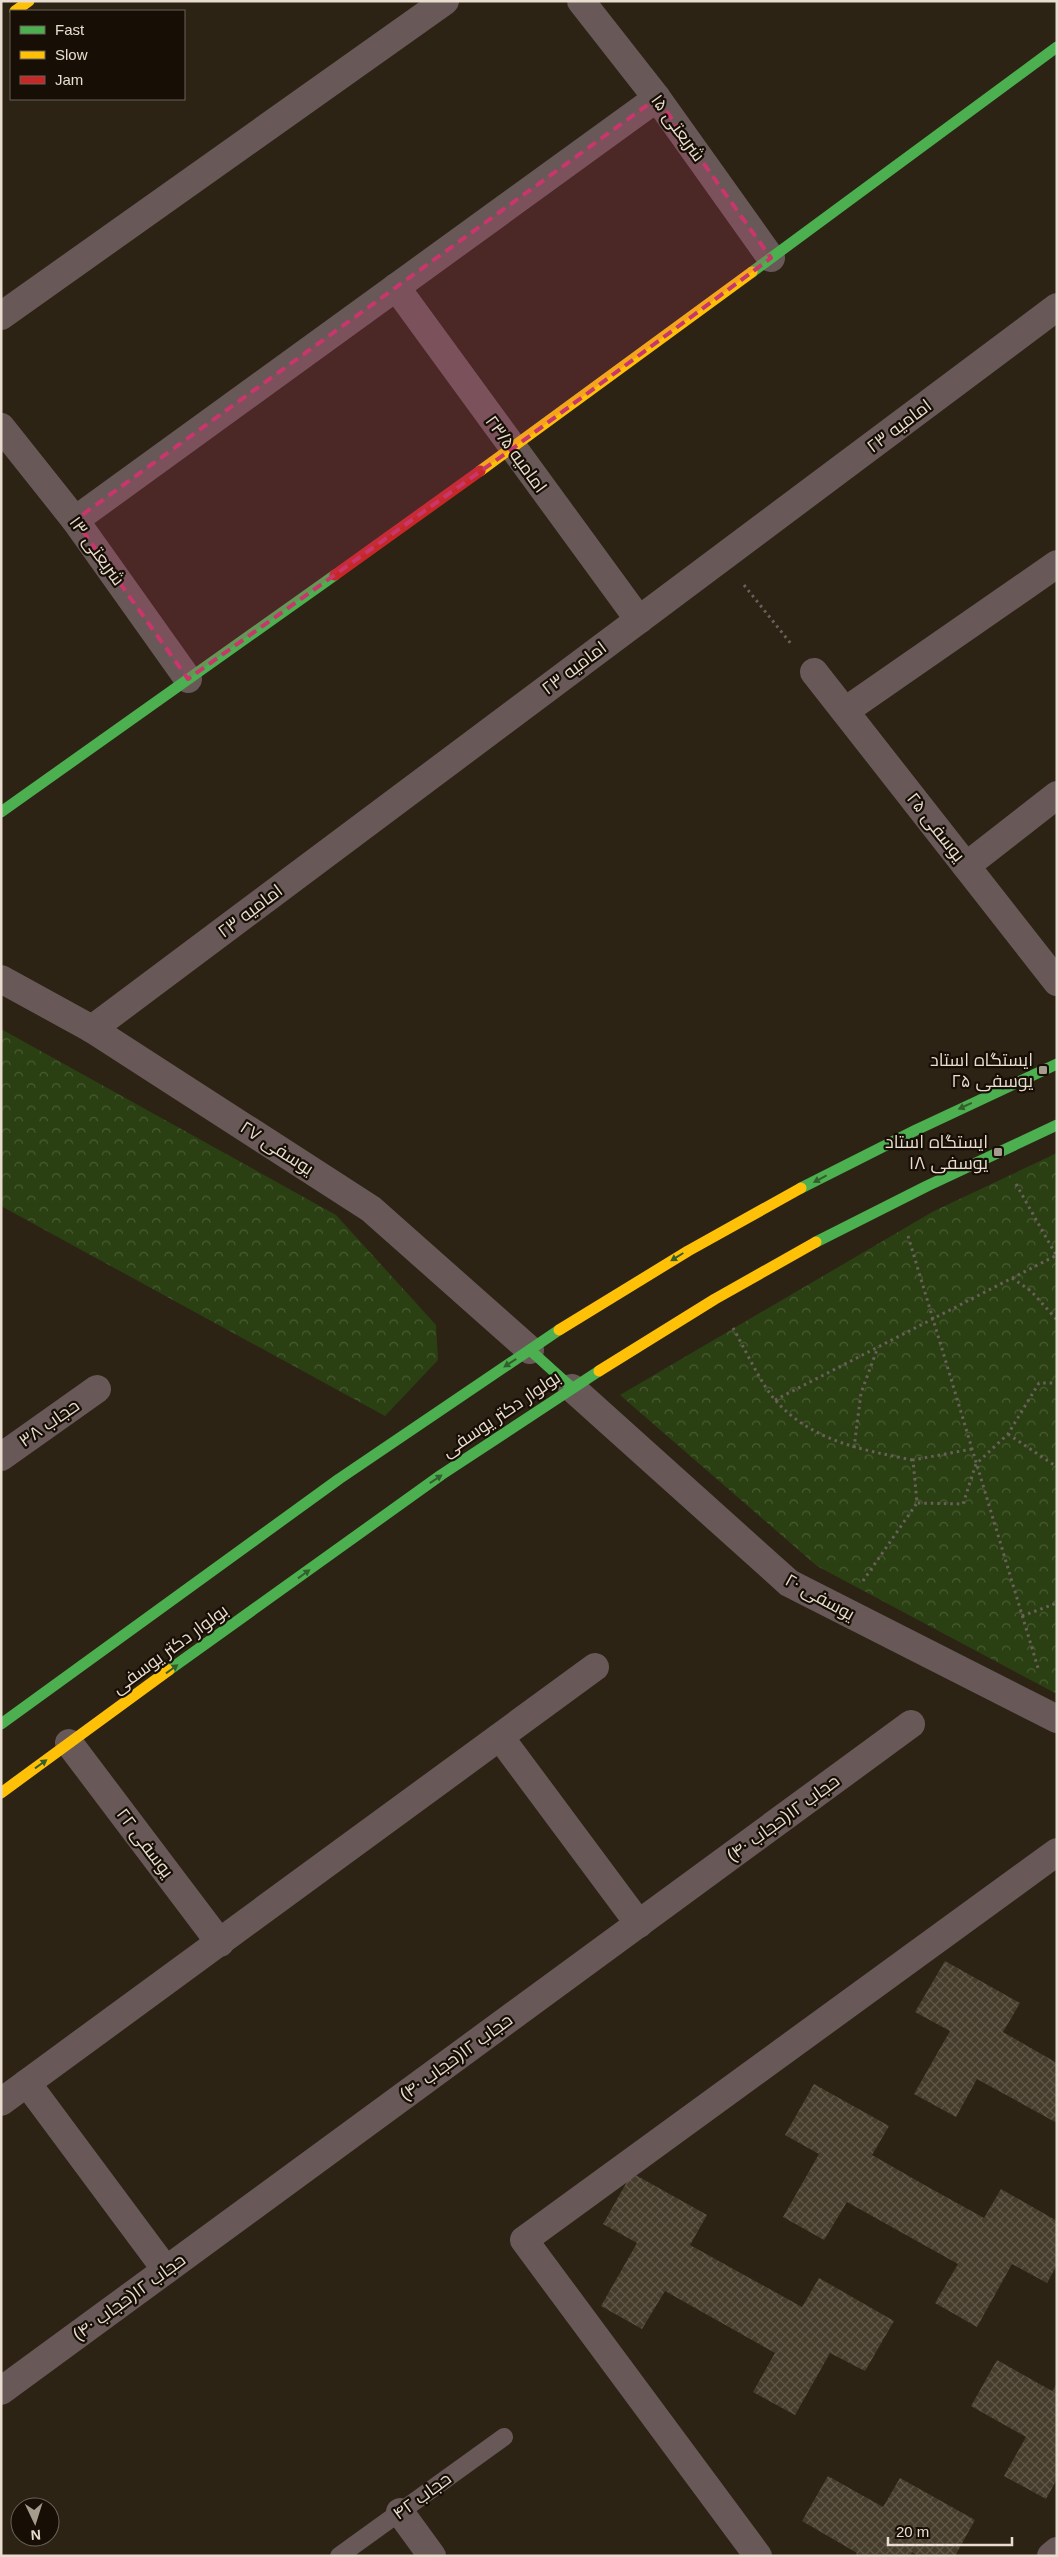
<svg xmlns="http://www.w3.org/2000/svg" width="1058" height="2557" font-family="Arial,Cairo,sans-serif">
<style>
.park{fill:url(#park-crowns)}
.building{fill:url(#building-cross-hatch)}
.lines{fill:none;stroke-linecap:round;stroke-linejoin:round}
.path{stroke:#6b5f5b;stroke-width:3;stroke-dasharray:2.5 4;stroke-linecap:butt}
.lane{stroke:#685958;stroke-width:18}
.street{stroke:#685958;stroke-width:28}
.fast{stroke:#4caf50;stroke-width:11}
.slow{stroke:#ffc107;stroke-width:11}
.jam{stroke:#c62828;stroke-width:11}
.oneway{fill:#325f2b}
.marked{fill:#c8366c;fill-opacity:0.2;stroke:#c8366c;stroke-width:4;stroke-dasharray:10 6;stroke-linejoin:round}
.poi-dot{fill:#a69c8d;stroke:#170f06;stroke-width:2}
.labels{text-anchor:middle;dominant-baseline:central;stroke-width:4.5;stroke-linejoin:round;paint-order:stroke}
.street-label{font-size:18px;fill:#e8ddce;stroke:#170f06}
.poi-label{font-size:18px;fill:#e8ddce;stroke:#170f06;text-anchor:end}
</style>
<defs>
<pattern id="park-crowns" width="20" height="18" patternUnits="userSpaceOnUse" patternTransform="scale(1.25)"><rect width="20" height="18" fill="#2a4012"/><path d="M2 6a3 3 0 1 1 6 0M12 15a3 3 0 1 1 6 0" fill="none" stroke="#495b33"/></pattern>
<pattern id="building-cross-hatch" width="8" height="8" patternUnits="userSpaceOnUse" patternTransform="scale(1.25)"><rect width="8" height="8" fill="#463c2b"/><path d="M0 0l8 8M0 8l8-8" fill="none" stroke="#615849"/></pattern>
</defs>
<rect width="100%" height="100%" fill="#2c2315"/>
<g class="park">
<polygon points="1,1029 336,1215 436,1325 438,1360 385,1416 1,1206"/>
<polygon points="1057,1153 1057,1694 817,1566 620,1395 934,1211"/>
</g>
<g class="building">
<polygon points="945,1961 1020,2003 1003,2032 1057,2063 1057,2123 977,2079 956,2117 914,2094 950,2031 915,2012"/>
<polygon points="814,2084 889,2126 872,2155 928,2187 984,2218 1001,2189 1057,2221 1057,2265 1047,2283 1012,2264 977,2327 935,2303 958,2264 847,2202 824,2240 783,2217 819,2154 785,2135"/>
<polygon points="632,2173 707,2215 690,2245 802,2307 819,2278 894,2321 865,2371 830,2353 795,2415 753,2392 775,2353 665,2291 642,2329 601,2306 637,2243 603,2224"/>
<polygon points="997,2360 1052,2391 1057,2384 1057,2479 1046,2499 1004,2476 1026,2437 971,2406"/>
<polygon points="828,2476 883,2507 900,2478 975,2520 955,2556 918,2556 912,2552 910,2556 855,2556 857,2553 802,2521"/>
</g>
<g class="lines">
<g class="path">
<polyline points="744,585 792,645"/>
<polyline points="1016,1184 1056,1255"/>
<polyline points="908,1236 1038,1668"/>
<polyline points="1012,1278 1031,1291 1057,1320"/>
<path d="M733,1328C744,1347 762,1386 776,1401C812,1441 862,1450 913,1460"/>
<polyline points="775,1400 1057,1255"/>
<polyline points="1008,1434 1057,1467"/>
<polyline points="854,1448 861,1393 878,1347"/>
<polyline points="972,1449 913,1460 917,1503 963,1504 976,1464 1008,1434 1039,1383 1057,1383"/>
<polyline points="863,1581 917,1503"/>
<polyline points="1022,1616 1057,1603"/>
</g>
<polyline class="lane" points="339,2556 504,2437"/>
<g class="street">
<polyline points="581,1 657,98 771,258"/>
<polyline points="396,287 639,620"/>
<polyline points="1,316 445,1"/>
<polyline points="1,427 75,520 188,679"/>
<polyline points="75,520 657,98"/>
<polyline points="814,672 1057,982"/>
<polyline points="845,711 1057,564"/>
<polyline points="966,866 1057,795"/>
<polyline points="1,979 92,1029 371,1209 530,1350"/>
<polyline points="92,1029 1057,307"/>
<polyline points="572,1388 789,1583 1057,1719"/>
<polyline points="1,1457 97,1389"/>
<polyline points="500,1737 639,1924"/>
<polyline points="69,1743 220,1943"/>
<polyline points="27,2083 166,2270"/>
<polyline points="1,2102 595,1667"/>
<polyline points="1,2391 911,1724"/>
<polyline points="400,2512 432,2556"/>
<polyline points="758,2556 524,2240 1057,1852"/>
<polyline points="1051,2556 1057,2551"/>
</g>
<g class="fast">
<polyline points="752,272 1057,47"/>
<polyline points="1,812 335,575"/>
<polyline points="801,1188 916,1130 1057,1064"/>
<polyline points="816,1242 927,1186 1057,1125"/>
<polyline points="530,1350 572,1388"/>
<polyline points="169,1670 441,1475 599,1371"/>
<polyline points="1,1724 339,1479 559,1330"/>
</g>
<g class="slow">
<polyline points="15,11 29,1"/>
<polyline points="480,471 752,272"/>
<polyline points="559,1330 688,1251 801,1188"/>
<polyline points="599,1371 715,1299 816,1242"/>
<polyline points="1,1793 169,1670"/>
</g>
<polyline class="jam" points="335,575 480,471"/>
</g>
<defs><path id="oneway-solid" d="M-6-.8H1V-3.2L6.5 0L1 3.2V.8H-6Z" transform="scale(1.25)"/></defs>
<g class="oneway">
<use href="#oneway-solid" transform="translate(965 1106) rotate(155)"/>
<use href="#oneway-solid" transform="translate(820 1179) rotate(152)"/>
<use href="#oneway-solid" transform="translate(677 1257) rotate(148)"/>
<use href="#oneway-solid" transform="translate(510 1363) rotate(147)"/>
<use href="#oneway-solid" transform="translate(436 1479) rotate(-34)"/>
<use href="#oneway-solid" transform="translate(304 1574) rotate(-36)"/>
<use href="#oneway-solid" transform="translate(172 1669) rotate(-36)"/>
<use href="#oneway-solid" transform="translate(41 1764) rotate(-36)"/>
</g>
<path class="marked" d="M657,98L771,258L512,449L188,679L75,520Z"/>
<g class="poi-dot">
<rect x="1038" y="1065" width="10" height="10" rx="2.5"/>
<rect x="993" y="1147" width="10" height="10" rx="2.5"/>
</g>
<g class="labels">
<g class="street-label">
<text transform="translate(678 128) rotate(54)">شریعتی ۱۵</text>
<text transform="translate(899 426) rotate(-37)">امامیه ۲۳</text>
<text transform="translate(516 454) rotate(54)">امامیه ۲۳/۵</text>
<text transform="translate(97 551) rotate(54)">شریعتی ۱۳</text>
<text transform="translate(574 668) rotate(-37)">امامیه ۲۳</text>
<text transform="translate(936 827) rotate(52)">یوسفی ۲۵</text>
<text transform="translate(250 911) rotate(-37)">امامیه ۲۳</text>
<text transform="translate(277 1148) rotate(33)">یوسفی ۲۷</text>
<text transform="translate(501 1414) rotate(-34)">بولوار دکتر یوسفی</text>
<text transform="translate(49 1423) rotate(-35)">حجاب ۳۸</text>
<text transform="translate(820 1597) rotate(29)">یوسفی ۲۰</text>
<text transform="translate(170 1649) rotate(-36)">بولوار دکتر یوسفی</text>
<text transform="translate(783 1818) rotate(-36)">حجاب ۱۲(حجاب ۴۰)</text>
<text transform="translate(145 1843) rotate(53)">یوسفی ۲۲</text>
<text transform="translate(456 2057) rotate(-36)">حجاب ۱۲(حجاب ۴۰)</text>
<text transform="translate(129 2297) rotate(-36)">حجاب ۱۲(حجاب ۴۰)</text>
<text transform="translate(422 2496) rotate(-36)">حجاب ۴۲</text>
</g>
<g class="poi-label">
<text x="1033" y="1060">ایستگاه استاد<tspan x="1033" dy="21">یوسفی ۲۵</tspan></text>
<text x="988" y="1142">ایستگاه استاد<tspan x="988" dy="21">یوسفی ۱۸</tspan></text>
</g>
</g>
<rect width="1058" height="2557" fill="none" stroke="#e8ddce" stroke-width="5"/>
<rect x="10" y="10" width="175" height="90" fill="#170f06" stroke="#6b6156"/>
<rect x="20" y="26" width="25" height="8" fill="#4caf50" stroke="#6b6156"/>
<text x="55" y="35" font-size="15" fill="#e8ddce">Fast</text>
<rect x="20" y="51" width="25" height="8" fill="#ffc107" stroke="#6b6156"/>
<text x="55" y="60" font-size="15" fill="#e8ddce">Slow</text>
<rect x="20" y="76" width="25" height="8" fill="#c62828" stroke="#6b6156"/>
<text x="55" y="85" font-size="15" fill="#e8ddce">Jam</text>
<g transform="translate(35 2522) rotate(176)"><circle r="24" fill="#170f06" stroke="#6b6156"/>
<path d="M0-4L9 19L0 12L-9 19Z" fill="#a69c8d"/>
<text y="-8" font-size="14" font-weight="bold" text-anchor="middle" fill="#e8ddce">N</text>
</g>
<path d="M888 2537v8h124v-8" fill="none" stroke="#e8ddce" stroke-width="2.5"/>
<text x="896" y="2537" font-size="15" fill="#e8ddce" stroke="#170f06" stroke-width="4" paint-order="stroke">20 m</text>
</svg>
